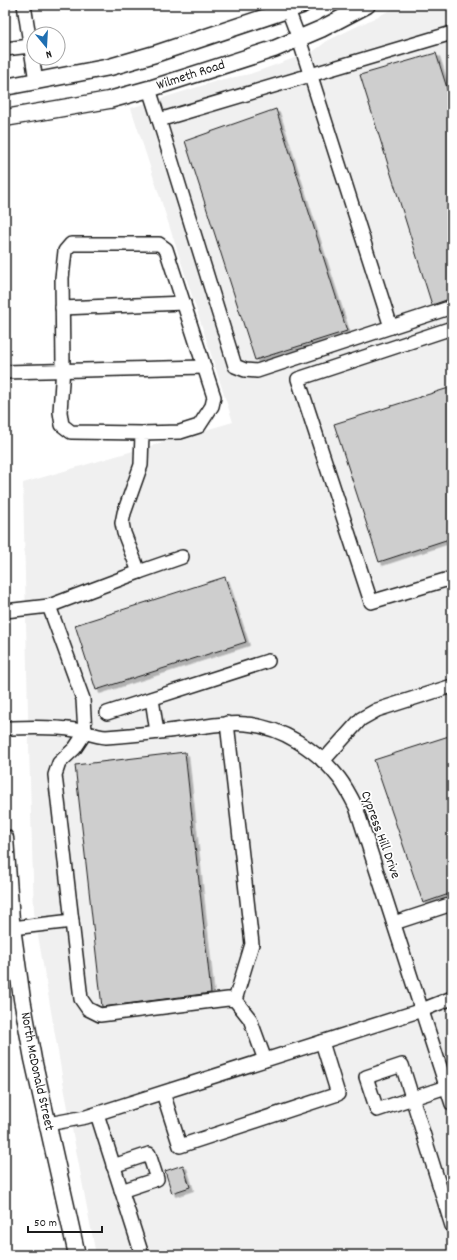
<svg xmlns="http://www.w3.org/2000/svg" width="457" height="1260" font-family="Dekko,sans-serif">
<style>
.built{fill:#f0f0f0}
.building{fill:#cecece;stroke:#1c1c1c;filter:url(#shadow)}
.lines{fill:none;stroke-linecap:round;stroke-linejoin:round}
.minor-casing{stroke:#1c1c1c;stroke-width:16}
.major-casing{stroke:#1c1c1c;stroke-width:19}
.minor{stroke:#fff;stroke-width:13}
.major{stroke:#fff;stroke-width:16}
.labels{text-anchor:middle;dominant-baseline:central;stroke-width:3.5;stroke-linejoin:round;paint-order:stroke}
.street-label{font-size:14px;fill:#1c1c1c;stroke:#fff}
</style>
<defs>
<filter id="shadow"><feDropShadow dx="3.5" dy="3.5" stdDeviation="0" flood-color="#0004"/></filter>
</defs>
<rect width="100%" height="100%" fill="#fff"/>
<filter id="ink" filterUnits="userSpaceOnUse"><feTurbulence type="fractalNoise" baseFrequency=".025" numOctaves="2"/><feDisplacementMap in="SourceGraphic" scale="8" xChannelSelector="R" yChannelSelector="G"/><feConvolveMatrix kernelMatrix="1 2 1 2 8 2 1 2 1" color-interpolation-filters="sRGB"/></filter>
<g filter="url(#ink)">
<polygon class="built" points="401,5 452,5 452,1255 96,1255 64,1087 34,912 28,714 23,483 233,422 131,108 220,80 250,74 314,51 327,41"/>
<g class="building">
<polygon points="436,53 452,104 452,298 432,305 360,75"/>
<polygon points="276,109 347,331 255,360 185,141"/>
<polygon points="452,387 452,538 379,562 334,424"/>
<polygon points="225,577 246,642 96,690 75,625"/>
<polygon points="452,735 452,893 423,903 374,760"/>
<polygon points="185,752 211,993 102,1007 75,765"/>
<polygon points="183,1165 190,1187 172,1193 165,1171"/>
</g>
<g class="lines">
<g class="minor-casing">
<g id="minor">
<polyline points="24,5 36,81"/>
<polyline points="288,10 299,39 391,327"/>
<polyline points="452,33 159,120 235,366 245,370 257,371 452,307"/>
<polyline points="5,49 30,46"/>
<polyline points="149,89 159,120"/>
<polyline points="62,308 184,303"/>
<polyline points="452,328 298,379 371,602 452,578"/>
<polyline points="5,372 204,367"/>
<polyline points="139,572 124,533 122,523 124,513 141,465 142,433 180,432 199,426 212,406 214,397 166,249 159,244 71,244 65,251 62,278 63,367 60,412 62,425 71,432 142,433"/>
<polyline points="49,606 139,572 182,557"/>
<polyline points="5,611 49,606 83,699 85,733 75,748 59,763 55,775 81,999 88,1009 100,1015 228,999 235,1000 250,1019 265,1060"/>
<polyline points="152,699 157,732"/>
<polyline points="107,713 268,661"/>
<polyline points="227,723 252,944 235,1000"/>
<path d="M5,728C28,728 52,726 75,730C86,732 95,736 106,737C134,735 163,732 191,728C209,726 228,722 246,724C282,727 317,750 339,778C346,787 351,797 356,807L452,1104"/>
<polyline points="323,761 361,719 377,710 452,686"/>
<polyline points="394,923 452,904"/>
<polyline points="12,928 72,921"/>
<polyline points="446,1087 377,1110 366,1077 402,1065 452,1226"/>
<polyline points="163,1093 180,1146 338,1094 322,1042"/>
<polyline points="97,1114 142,1255"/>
<polyline points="48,1124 86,1117 422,1010 452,998"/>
<polyline points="113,1166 149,1154 157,1179 121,1191"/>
</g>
</g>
<g class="major-casing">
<g id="major">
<polyline points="5,87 110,67 155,54 302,5"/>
<path id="s1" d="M5,118L109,100L149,89L274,49L321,29L367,5"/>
<path id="s2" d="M5,838L11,920L22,999L33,1059L77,1255"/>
</g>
</g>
<use href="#minor" class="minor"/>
<use href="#major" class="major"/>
</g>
</g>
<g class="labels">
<g class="street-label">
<text stroke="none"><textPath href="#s1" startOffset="191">Wilmeth Road</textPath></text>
<text transform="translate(380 835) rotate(70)">Cypress Hill Drive</text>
<text stroke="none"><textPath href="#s2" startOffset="236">North McDonald Street</textPath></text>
</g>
</g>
<rect width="457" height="1260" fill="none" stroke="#fff" stroke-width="20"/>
<rect x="10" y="10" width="437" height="1240" fill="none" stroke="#1c1c1c" stroke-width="1.5" filter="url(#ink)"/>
<g transform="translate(46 46) rotate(162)"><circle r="19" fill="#ffffff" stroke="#a4a4a4"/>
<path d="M0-3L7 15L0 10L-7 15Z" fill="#1f6fb2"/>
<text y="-6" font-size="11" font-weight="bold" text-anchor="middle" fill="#1c1c1c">N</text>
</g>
<path d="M28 1226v6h74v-6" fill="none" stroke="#1c1c1c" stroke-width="2"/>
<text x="34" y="1226" font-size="12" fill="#1c1c1c" stroke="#ffffff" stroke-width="3" paint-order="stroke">50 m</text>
</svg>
